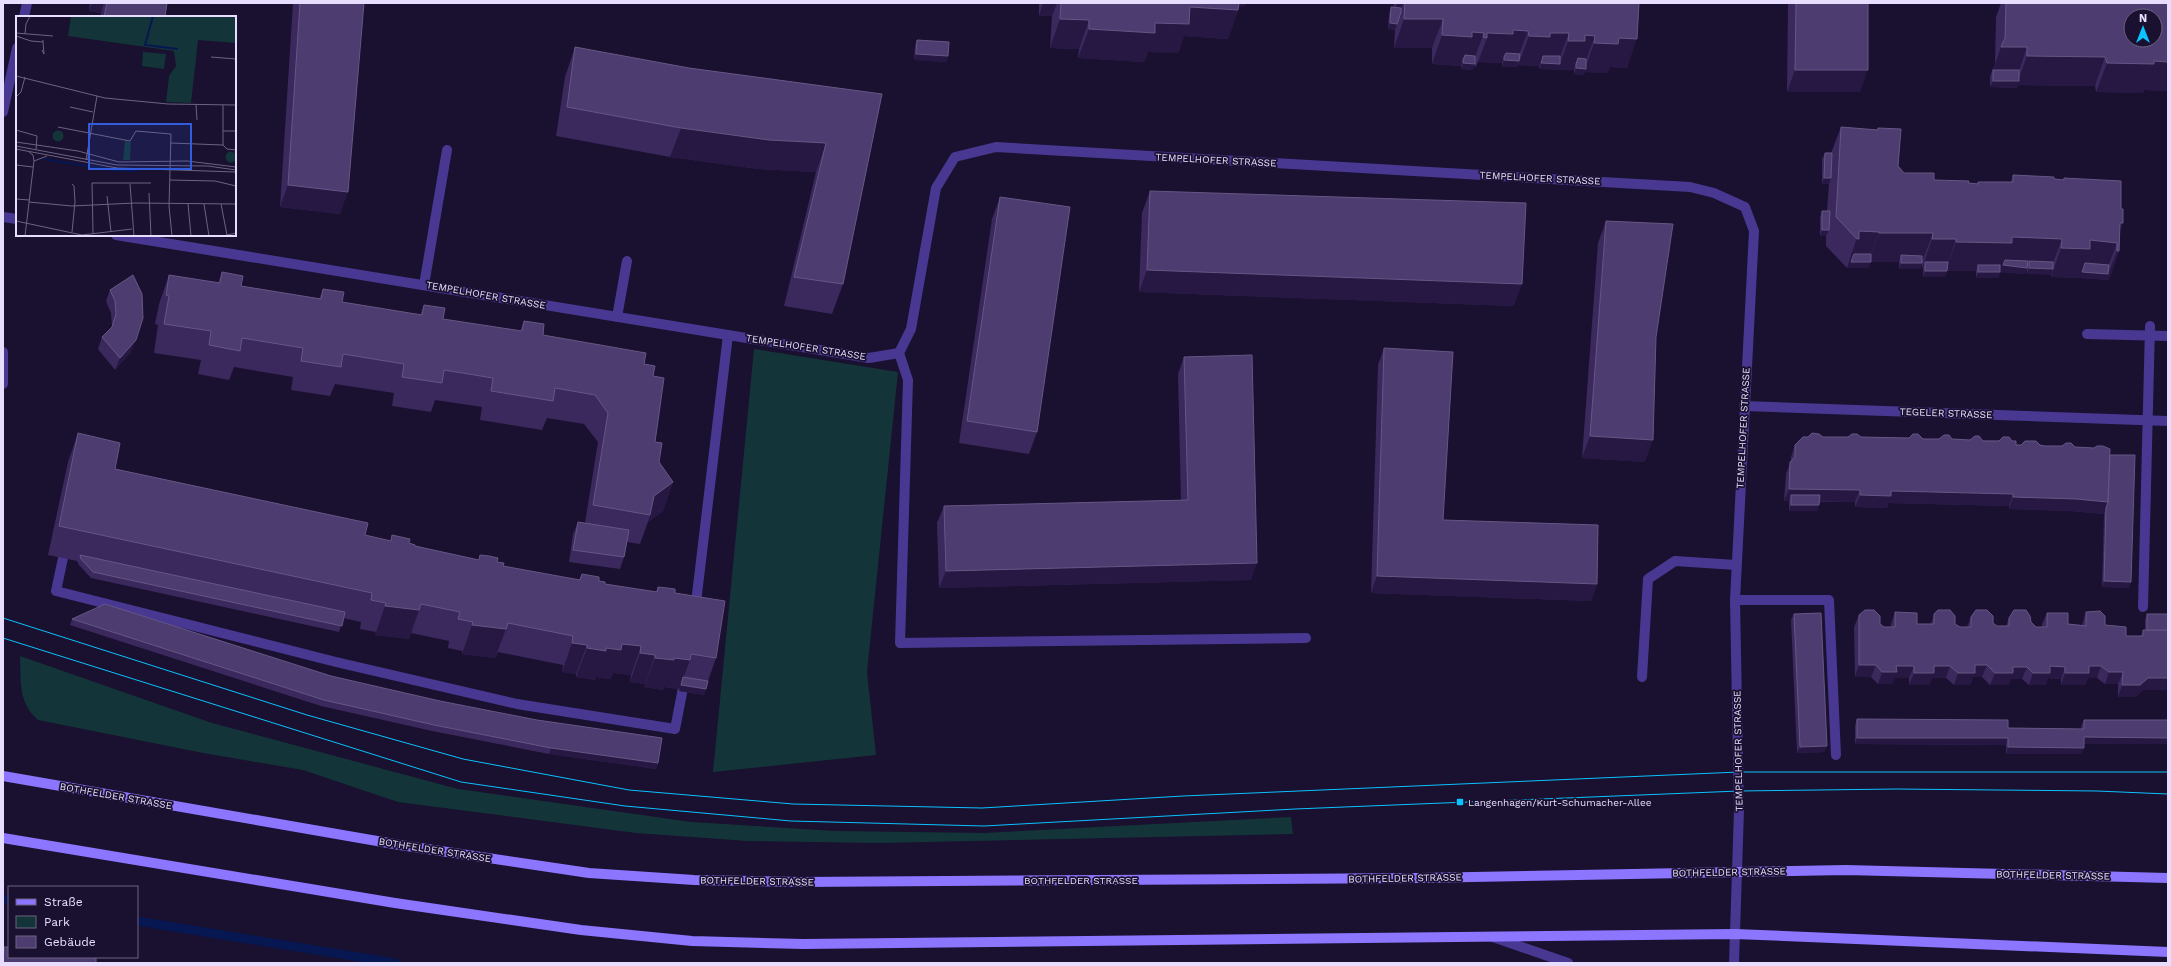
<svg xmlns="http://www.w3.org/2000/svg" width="2171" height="966" font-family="'Work Sans',sans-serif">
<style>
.green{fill:#133539}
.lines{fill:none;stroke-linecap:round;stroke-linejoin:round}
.stream{stroke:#071751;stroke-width:9}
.service{stroke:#483891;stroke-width:10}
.minor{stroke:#483891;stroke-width:10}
.secondary{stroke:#8c75ff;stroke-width:10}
.tram{stroke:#0ac3ff;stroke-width:1}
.wall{fill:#3b295d}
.shaded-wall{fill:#261743}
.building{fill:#4d3c6f;stroke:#665685;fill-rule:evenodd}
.poi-dot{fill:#0ac3ff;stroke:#1a102f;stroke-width:1.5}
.labels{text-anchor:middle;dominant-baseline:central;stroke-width:3.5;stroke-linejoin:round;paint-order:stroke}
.street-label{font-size:10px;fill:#e7deff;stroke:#1a102f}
.poi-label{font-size:10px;fill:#e7deff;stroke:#1a102f;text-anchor:start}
.inset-river{fill:none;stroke:#071751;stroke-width:2}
.inset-road{fill:none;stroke:#6c6282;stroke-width:1}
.view{fill:#315cdc;fill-opacity:0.15;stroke:#315cdc;stroke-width:2}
.inset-edge{fill:none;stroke:#e7deff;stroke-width:2}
</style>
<rect width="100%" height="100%" fill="#1a102f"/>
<g class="green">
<polygon points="754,349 898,372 867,672 876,755 713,772"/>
<path d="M20,656L212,723L458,789L691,822L835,831L984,833L1291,817L1293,834L880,843L748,841L636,833L398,802L303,770L203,753L38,720C18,702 21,682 20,656Z"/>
</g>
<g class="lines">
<g class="stream">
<polyline points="3,899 9,900"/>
<polyline points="137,921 395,963"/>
</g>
<g class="service">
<polyline points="424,285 447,150"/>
<polyline points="617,317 627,261"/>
<polyline points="2087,334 2168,336"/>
<polyline points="899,353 908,380 900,643 1306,638"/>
<polyline points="63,558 56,591 336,662 517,704 675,729 684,683"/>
<polyline points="1735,600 1829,600 1836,755"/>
<polyline points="2143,607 2150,326"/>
<polyline points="695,611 728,335"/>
<polyline points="1642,677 1648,579 1675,561 1736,565"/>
</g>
<g class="minor">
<polyline points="24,17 27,3"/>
<polyline points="3,112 17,48"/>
<polyline points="3,217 17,219"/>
<polyline points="116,235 869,358 899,353 911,329 936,188 955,157 996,147 1690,187 1714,193 1745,207 1754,231 1735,600 1739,810 1734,963"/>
<polyline points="3,352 3,384"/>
<polyline points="1744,406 2168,421"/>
<polyline points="1493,937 1568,963"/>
</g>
<g class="secondary">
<polyline points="3,776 400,845 589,873 694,880 800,882 1419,878 1846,870 2168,878"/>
<polyline points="3,838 395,903 581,930 692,941 803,944 1735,934 2168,952"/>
</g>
<g class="tram">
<polyline points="3,618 307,715 463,759 629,790 793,804 982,808 1183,796 1739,772 2168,772"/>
<polyline points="3,638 461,782 625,806 791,821 984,826 1295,809 1739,791 1896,789 2097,791 2168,794"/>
</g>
</g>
<g class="wall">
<polygon points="90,3 167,3 165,17 100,17 101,13 89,11"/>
<polygon points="293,3 364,3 340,214 280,207"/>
<polygon points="1039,3 1246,3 1245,6 1238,6 1238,10 1228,39 1184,36 1178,53 1148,52 1144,62 1078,58 1079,49 1050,48 1052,16 1039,16"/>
<polygon points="1394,3 1639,3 1627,68 1610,67 1607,73 1585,72 1583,75 1574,74 1574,70 1539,69 1539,66 1518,65 1517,67 1502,67 1502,63 1478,62 1476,67 1474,66 1473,70 1461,69 1461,66 1432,64 1432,48 1394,48 1395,30 1388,29 1389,14 1391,7 1393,8"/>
<polygon points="1788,3 1868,3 1860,92 1787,92"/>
<polygon points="2001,3 2168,3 2168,91 2144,90 2143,93 2096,92 2095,86 2018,85 2017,88 1990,87 1990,76 1995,64 1996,17"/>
<polygon points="917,40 948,56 946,62 914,60 915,46"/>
<polygon points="575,47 689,68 882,94 843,284 832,314 784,306 816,172 759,169 670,157 556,136 565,77"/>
<polygon points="1841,127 1877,130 1878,128 1898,166 1904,173 1934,180 1977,184 1978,182 2011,182 2013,175 2063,180 2064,178 2121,209 2123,223 2120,231 2119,251 2109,280 2080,278 2051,277 2051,274 2027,274 2027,268 2025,274 2000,272 1998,278 1976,278 1976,271 1947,271 1945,277 1923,277 1923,268 1922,268 1922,264 1920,269 1899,269 1899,262 1871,262 1868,268 1847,268 1826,246 1826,236 1820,236 1820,217 1822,211 1827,211 1829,184 1822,184 1822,159 1825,153 1831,153"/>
<polygon points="1150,191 1514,306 1139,292 1142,213"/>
<polygon points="1000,197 1037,432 1029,454 959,443 992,219"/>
<polygon points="1606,221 1645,462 1582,458 1598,243"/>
<polygon points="222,272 241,286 319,299 323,289 342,302 420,315 424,305 443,319 520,331 524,321 543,335 644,364 653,376 655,442 659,462 673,482 663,511 648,522 640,544 627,542 624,557 620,569 569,562 573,534 578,522 585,523 598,442 584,424 547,418 542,430 480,420 482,407 435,400 431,412 392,406 394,393 335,384 330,396 291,390 293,377 234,367 229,380 198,374 201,360 154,353 158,325 155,324 159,304 169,275 218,283"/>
<polygon points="133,275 131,352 115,370 98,349 102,337 112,327 112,326 111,313 106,301 110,290"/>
<polygon points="1384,348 1443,520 1597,584 1591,601 1371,593 1378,365"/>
<polygon points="1184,357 1251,580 939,588 937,523 944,506 1181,500 1178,374"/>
<polygon points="78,433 115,469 365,535 390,541 392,535 415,546 478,560 497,562 503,566 579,580 582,574 599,581 605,584 656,592 658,587 675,593 716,658 708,681 706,689 704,695 679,691 679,689 664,687 663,690 644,687 645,684 630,682 631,675 613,673 610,679 596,677 595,680 576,677 576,674 562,672 563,665 498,652 495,658 462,654 462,651 448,648 449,641 411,633 409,639 375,635 376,632 360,629 361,622 343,618 339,632 91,578 79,565 77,561 48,555 68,462"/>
<polygon points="1823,437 1861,437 2012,441 2016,445 2075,447 2110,455 2129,588 2102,587 2104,514 2071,511 2009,509 2009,506 1888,503 1887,508 1855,507 1855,502 1819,502 1817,511 1789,511 1789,501 1784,501 1786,474 1791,461 1791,457 1795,445"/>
<polygon points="1895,612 1917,624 1931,624 1934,614 1960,627 1967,627 1971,617 1993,623 1997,626 2006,626 2009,618 2031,622 2036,627 2042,627 2042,624 2047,613 2068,624 2082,625 2086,612 2105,625 2126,636 2141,636 2143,630 2145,630 2145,620 2147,614 2168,614 2168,690 2143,690 2135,697 2118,697 2118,684 2105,684 2097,678 2088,678 2085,685 2061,685 2061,679 2048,678 2046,685 2029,685 2022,679 2011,679 2008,685 1990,685 1982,677 1973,677 1970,685 1954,685 1946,678 1932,678 1929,685 1909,685 1909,678 1895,678 1892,684 1878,684 1871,677 1855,677 1854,627 1859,615 1880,624 1884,627 1891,627 1891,624"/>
<polygon points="1794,614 1825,752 1797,753 1791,620"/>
<polygon points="72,619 331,676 440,701 658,763 656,769 549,754 432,731 321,706 70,625"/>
<polygon points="1857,719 2008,728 2081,729 2081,726 2084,720 2168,720 2168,744 2084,744 2084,748 2081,754 2006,754 2006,745 1855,744 1855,725"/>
</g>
<g class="shaded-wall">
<polygon points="92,3 104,3 101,13 89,11"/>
<polygon points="1043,3 1057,3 1052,16 1039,16"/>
<polygon points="1230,3 1246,3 1245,6 1230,5"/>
<polygon points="1397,3 1403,3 1399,14 1393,14"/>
<polygon points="1190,7 1238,10 1228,39 1184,36 1178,53 1148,52 1144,62 1078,58 1089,29"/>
<polygon points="1060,19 1089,20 1079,49 1050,48"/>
<polygon points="1404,19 1443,19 1432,48 1394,48"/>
<polygon points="1390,23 1397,24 1395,30 1388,29"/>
<polygon points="1513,30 1528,31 1517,60 1504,57 1502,63 1478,62 1487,38 1487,33"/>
<polygon points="1472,32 1484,33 1473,62 1463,60 1461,66 1432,64 1442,35"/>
<polygon points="1550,33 1569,33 1558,62 1542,60 1539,66 1518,65 1529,36"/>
<polygon points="1585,35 1595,36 1584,65 1576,64 1574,70 1539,69 1541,63 1560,64 1568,41"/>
<polygon points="1619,38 1637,39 1627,68 1610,67 1607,73 1585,72 1583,75 1574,74 1576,68 1585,69 1594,43"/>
<polygon points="2001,47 2027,47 2017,77 1993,70"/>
<polygon points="916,54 948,56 946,62 914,60"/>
<polygon points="2027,56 2105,57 2095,86 2018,85 2017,88 1990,87 1993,81 2018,81"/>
<polygon points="1504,60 1519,61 1517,67 1502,67"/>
<polygon points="2154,61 2168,62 2168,91 2144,90 2143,93 2096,92 2107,63"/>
<polygon points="1463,63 1475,64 1473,70 1461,69"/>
<polygon points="1795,70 1868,70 1860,92 1787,92"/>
<polygon points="681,128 826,143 816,172 759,169 670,157"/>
<polygon points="1824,178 1831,178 1829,184 1822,184"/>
<polygon points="288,185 348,192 340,214 280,207"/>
<polygon points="2120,223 2123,223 2116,242 2117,243 2106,272 2108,274 2117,251 2119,251 2109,280 2080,278 2051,277 2061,248 2090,240"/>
<polygon points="1822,230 1829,230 1826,236 1820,236"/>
<polygon points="1859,231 1879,232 1868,261 1871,262 1868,268 1847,268"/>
<polygon points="1879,233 1933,233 1922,262 1901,255 1899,262 1868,262"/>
<polygon points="2012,237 2062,239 2051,268 2029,261 2025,274 2001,272 1978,271 1978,265 1976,271 1945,271 1956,242"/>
<polygon points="1932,239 1956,239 1946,268 1925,262 1923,268 1922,268"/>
<polygon points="1901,263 1922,263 1920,269 1899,269"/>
<polygon points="2029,268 2053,269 2051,275 2027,274"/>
<polygon points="1147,270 1522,284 1514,306 1139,292"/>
<polygon points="1925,271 1947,271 1945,277 1923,277"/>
<polygon points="1978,272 2000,272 1998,278 1976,278"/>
<polygon points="136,340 131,352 115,370 120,358"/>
<polygon points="1590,436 1653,440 1645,462 1582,458"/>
<polygon points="673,482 663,511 648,522 650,515 654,496"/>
<polygon points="1789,489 1860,490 1855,502 1791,501 1791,495 1789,501 1784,501"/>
<polygon points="1891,491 2013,494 2009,506 1888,503 1887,508 1855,507 1860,495"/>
<polygon points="2013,497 2076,499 2108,502 2104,514 2071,511 2009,509"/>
<polygon points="1791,505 1819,505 1817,511 1789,511"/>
<polygon points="1257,563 1251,580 939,588 946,571"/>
<polygon points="1377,576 1597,584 1591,601 1371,593"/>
<polygon points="2104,581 2131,582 2129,588 2102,587"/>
<polygon points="385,606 419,610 409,639 375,635"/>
<polygon points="472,625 506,629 495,658 462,654"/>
<polygon points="572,643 587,645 576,674 562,672"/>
<polygon points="622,644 641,646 631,675 613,673 610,679 596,677 595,680 576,677 587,648 606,648"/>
<polygon points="640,653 655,655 645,684 630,682"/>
<polygon points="655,658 674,658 690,660 679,689 664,687 663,690 644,687"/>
<polygon points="1859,665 1876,665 1871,677 1855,677"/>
<polygon points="1975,665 1987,665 1982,677 1973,677 1970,685 1954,685 1958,673"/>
<polygon points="1896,666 1914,666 1909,678 1895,678 1892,684 1878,684 1882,672"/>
<polygon points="1934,666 1950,666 1946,678 1932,678 1929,685 1909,685 1914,673"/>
<polygon points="2050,666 2065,667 2061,679 2048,678 2046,685 2029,685 2033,673"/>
<polygon points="2089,666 2101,666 2097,678 2088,678 2085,685 2061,685 2065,673"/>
<polygon points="2013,667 2027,667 2022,679 2011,679 2008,685 1990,685 1995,673"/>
<polygon points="2109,672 2123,672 2118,684 2105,684"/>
<polygon points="2148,678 2168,678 2168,690 2143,690 2135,697 2118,697 2122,685"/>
<polygon points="681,685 706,689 704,695 679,691"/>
<polygon points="2084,737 2168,738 2168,744 2081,744"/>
<polygon points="1857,738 2008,738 2006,745 1855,744"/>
<polygon points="1827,746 1825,752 1797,753 1800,747"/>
<polygon points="2008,747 2084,748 2081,754 2006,754"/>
<polygon points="551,748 658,763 656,769 549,754"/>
</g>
<g class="building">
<polygon points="107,3 167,3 165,17 104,17"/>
<polygon points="300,3 364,3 348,192 288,185"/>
<polygon points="1061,3 1239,3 1238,10 1190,7 1189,24 1155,23 1155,33 1089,29 1089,20 1060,19"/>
<polygon points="1405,3 1639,3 1637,39 1619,38 1618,44 1594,43 1595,36 1585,35 1585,41 1568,41 1569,33 1550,33 1550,37 1529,36 1528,31 1513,30 1513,34 1487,33 1487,38 1483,37 1484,33 1472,32 1472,37 1442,35 1443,19 1404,19"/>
<polygon points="1796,3 1868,3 1868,70 1795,70"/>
<path d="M2006,3H2168V62L2154,61V64L2107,63L2105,57L2027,56V47H2001L2005,38ZM2131,16H2155V40H2131Z"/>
<polygon points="1391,7 1401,8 1401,12 1397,24 1390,23"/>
<polygon points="917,40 949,42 948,56 916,54"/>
<polygon points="575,47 689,68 882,94 843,284 794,277 826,143 769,140 681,128 567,107"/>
<polygon points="1506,53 1520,54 1519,61 1504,60 1504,57"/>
<polygon points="1465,55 1475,56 1475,64 1463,63 1463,60"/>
<polygon points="1543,56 1560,56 1560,64 1541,63 1542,60"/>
<polygon points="1578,58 1586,59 1586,69 1576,68 1576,64"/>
<rect x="1993" y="70" width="26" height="11"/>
<polygon points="1841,127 1878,130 1878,128 1901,129 1898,166 1904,173 1934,173 1934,180 1969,181 1968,183 1978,184 1978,182 2013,182 2013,175 2054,177 2054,179 2064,180 2064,178 2121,181 2121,209 2123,209 2123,223 2120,223 2119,251 2117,251 2117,243 2090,240 2090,249 2061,248 2062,239 2012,237 2012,243 1956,242 1956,239 1932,239 1933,233 1879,233 1879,232 1859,231 1859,239 1857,239 1836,217"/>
<polygon points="1825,153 1832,153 1831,178 1824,178"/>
<polygon points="1150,191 1526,203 1522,284 1147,270"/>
<polygon points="1000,197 1070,207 1037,432 967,421"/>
<polygon points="1822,211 1830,211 1829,230 1822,230"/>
<polygon points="1606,221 1673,224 1656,337 1653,440 1590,436"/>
<polygon points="1854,254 1871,254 1871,262 1851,262"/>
<polygon points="1901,255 1922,256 1922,263 1901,263"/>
<polygon points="2005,260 2028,261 2027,268 2003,265"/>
<polygon points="2029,261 2053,262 2053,269 2029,268"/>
<polygon points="1925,262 1948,262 1947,271 1925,271"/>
<polygon points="2085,263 2109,265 2108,274 2082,272"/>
<rect x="1978" y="265" width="22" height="7"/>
<polygon points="222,272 243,276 241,286 321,299 323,289 344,292 342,302 422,315 424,305 445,308 443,319 522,331 524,321 544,324 543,335 646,353 644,364 655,366 653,376 664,378 655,442 662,443 659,462 673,482 654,496 650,515 593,505 608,413 595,395 555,388 553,401 491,391 493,378 444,370 442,383 402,377 404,364 343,354 341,367 301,361 303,348 242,338 240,351 209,345 211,331 164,324 169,296 166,295 169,275 220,283"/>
<polygon points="133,275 142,294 143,318 136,340 120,358 102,337 112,327 116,314 115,301 110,290"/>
<polygon points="1384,348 1453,352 1443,520 1598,525 1597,584 1377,576"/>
<polygon points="1252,355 1257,563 946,571 944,506 1188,500 1184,357"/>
<polygon points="78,433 120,443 115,469 368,523 365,535 391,541 392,535 410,539 409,543 415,545 415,546 479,560 480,555 489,556 498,558 497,562 504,563 503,566 580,580 582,574 599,577 599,581 605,582 605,584 657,592 658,587 667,588 675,589 675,593 725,601 716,658 691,654 690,660 674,658 674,660 655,658 655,655 640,653 641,646 622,644 621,650 606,648 606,651 587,648 587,645 572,643 573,636 508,623 506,629 472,625 473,622 458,619 460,612 421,604 419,610 385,606 386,603 371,600 372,593 59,526"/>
<polygon points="1812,433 1819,434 1823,437 1848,437 1852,434 1857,434 1861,437 1909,438 1913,434 1918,434 1923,439 1939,439 1944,435 1949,435 1952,439 1970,440 1975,436 1979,436 1983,441 1999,441 2003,437 2009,437 2012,441 2016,441 2016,445 2021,445 2025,441 2036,441 2040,445 2045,446 2062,446 2066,443 2071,443 2075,447 2094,448 2097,446 2103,446 2110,449 2108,502 2076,499 2013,497 2013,494 1891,491 1891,496 1860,495 1860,490 1789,489 1790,462 1795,457 1795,445 1803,437 1808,437"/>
<polygon points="2110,455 2135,455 2131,582 2104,581 2106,508 2108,502"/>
<polygon points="1791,495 1820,495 1819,505 1791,505"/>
<polygon points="578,522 629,530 624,557 573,550"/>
<polygon points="80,555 345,612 342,626 93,572 81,559"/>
<polygon points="105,604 331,676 440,701 537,720 662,738 658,763 551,748 434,725 324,700 72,619"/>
<polygon points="1865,610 1874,610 1880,616 1880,624 1884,627 1895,627 1895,612 1917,613 1917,624 1934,624 1934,614 1938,610 1950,610 1955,616 1955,624 1960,627 1971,627 1971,617 1976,610 1987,610 1993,616 1993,623 1997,626 2009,626 2009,618 2014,610 2026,610 2030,616 2031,622 2036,627 2047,627 2047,613 2068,613 2068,624 2086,626 2086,612 2100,611 2105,616 2105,625 2126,627 2126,636 2143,636 2143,630 2168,630 2168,678 2148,678 2140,685 2122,685 2123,672 2109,672 2101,666 2089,666 2089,673 2065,673 2065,667 2050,666 2050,673 2033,673 2027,667 2013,667 2013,673 1995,673 1987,665 1975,665 1975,673 1958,673 1950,666 1934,666 1934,673 1914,673 1914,666 1896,666 1897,672 1882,672 1876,665 1859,665 1859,615"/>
<polygon points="1821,613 1827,746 1800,747 1794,614"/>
<rect x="2147" y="614" width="21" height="16"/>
<polygon points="683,677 708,681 706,689 681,685"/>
<polygon points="1857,719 2008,720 2008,728 2084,729 2084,720 2168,720 2168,738 2084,737 2084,748 2008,747 2008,738 1857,738"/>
<polygon points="4,947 9,947 9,957 96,957 96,963 3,963"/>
</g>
<rect class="poi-dot" x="1456" y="798" width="8" height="8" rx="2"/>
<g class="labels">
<g class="street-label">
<text transform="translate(1216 160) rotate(3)">TEMPELHOFER STRASSE</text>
<text transform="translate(1540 178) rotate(3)">TEMPELHOFER STRASSE</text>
<text transform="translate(486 295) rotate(10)">TEMPELHOFER STRASSE</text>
<text transform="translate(806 347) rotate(9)">TEMPELHOFER STRASSE</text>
<text transform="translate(1946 413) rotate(2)">TEGELER STRASSE</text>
<text transform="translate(1743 428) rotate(-87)">TEMPELHOFER STRASSE</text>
<text transform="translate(1738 751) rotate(-91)">TEMPELHOFER STRASSE</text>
<text transform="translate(116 796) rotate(10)">BOTHFELDER STRASSE</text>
<text transform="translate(435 850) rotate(9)">BOTHFELDER STRASSE</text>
<text transform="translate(1729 872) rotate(-1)">BOTHFELDER STRASSE</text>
<text transform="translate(2053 875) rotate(1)">BOTHFELDER STRASSE</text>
<text transform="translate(1405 878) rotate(-1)">BOTHFELDER STRASSE</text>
<text x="1081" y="880">BOTHFELDER STRASSE</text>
<text transform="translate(757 881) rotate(1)">BOTHFELDER STRASSE</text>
</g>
<g class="poi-label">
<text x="1468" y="802">Langenhagen/Kurt-Schumacher-Allee</text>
</g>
</g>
<g transform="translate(16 16)">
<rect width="220" height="220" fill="#1a102f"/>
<path d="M55,0H220V27L182,24L175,87L150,86L153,60L160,50L158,35L52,20ZM127,36L150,38L148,53L126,50ZM36.5 120a5.5 5.5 0 1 1 11 0a5.5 5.5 0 1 1-11 0ZM109,125L115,126L114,144H107ZM209.5 141a5.5 5.5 0 1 1 11 0a5.5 5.5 0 1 1-11 0Z" fill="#133539"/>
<path class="inset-river" d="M137,0L129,29L162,33M27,143L96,154L121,155"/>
<path class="inset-road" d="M0,17L37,20M9,18L10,8L14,0M0,20L15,25L27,26V24M26,34L28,38L27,26M195,41L220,43M0,60L89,82L152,88L220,89M0,81L5,76L9,61M180,89L181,104M207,89V129M54,91L77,96M42,111L114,125L120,115L155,118L153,190L156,220M0,114L21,120L20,134M207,115H220M0,126L62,135L103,146L171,145L220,151M155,127L207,129M207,129L211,133L220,134M0,130L101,149L192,150L220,154M0,133L101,152L220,156M70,144L81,80M72,144L73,119M18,145L31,140M0,149L17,151M154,164L199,165L220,170M56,168L58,170L59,186L56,216M114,168L118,220M133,177L135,220M91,180L95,216M0,183L13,184M13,186L56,190L119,187L220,188M172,188L175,220M188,188L193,220M205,188L211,219M0,205L66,219L116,213M77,217L76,167H135M9,220L18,145L17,139L13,136M207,220L220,217"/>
<path class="view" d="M73,108H175V153H73Z"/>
<rect width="220" height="220" class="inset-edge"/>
</g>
<rect width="2171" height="966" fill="none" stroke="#e7deff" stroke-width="8"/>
<rect x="8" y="886" width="130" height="72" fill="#1a102f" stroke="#6c6282"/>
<rect x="16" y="899" width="20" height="6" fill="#8c75ff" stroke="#6c6282"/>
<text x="44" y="906" font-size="12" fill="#e7deff">Straße</text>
<rect x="16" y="916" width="20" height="12" fill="#133539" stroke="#6c6282"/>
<text x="44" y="926" font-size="12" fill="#e7deff">Park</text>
<rect x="16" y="936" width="20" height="12" fill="#4d3c6f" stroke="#6c6282"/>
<text x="44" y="946" font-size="12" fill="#e7deff">Gebäude</text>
<g transform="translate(2143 28)"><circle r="19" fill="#1a102f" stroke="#6c6282"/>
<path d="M0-3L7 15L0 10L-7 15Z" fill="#0ac3ff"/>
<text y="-6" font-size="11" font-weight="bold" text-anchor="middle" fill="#e7deff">N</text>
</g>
</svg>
